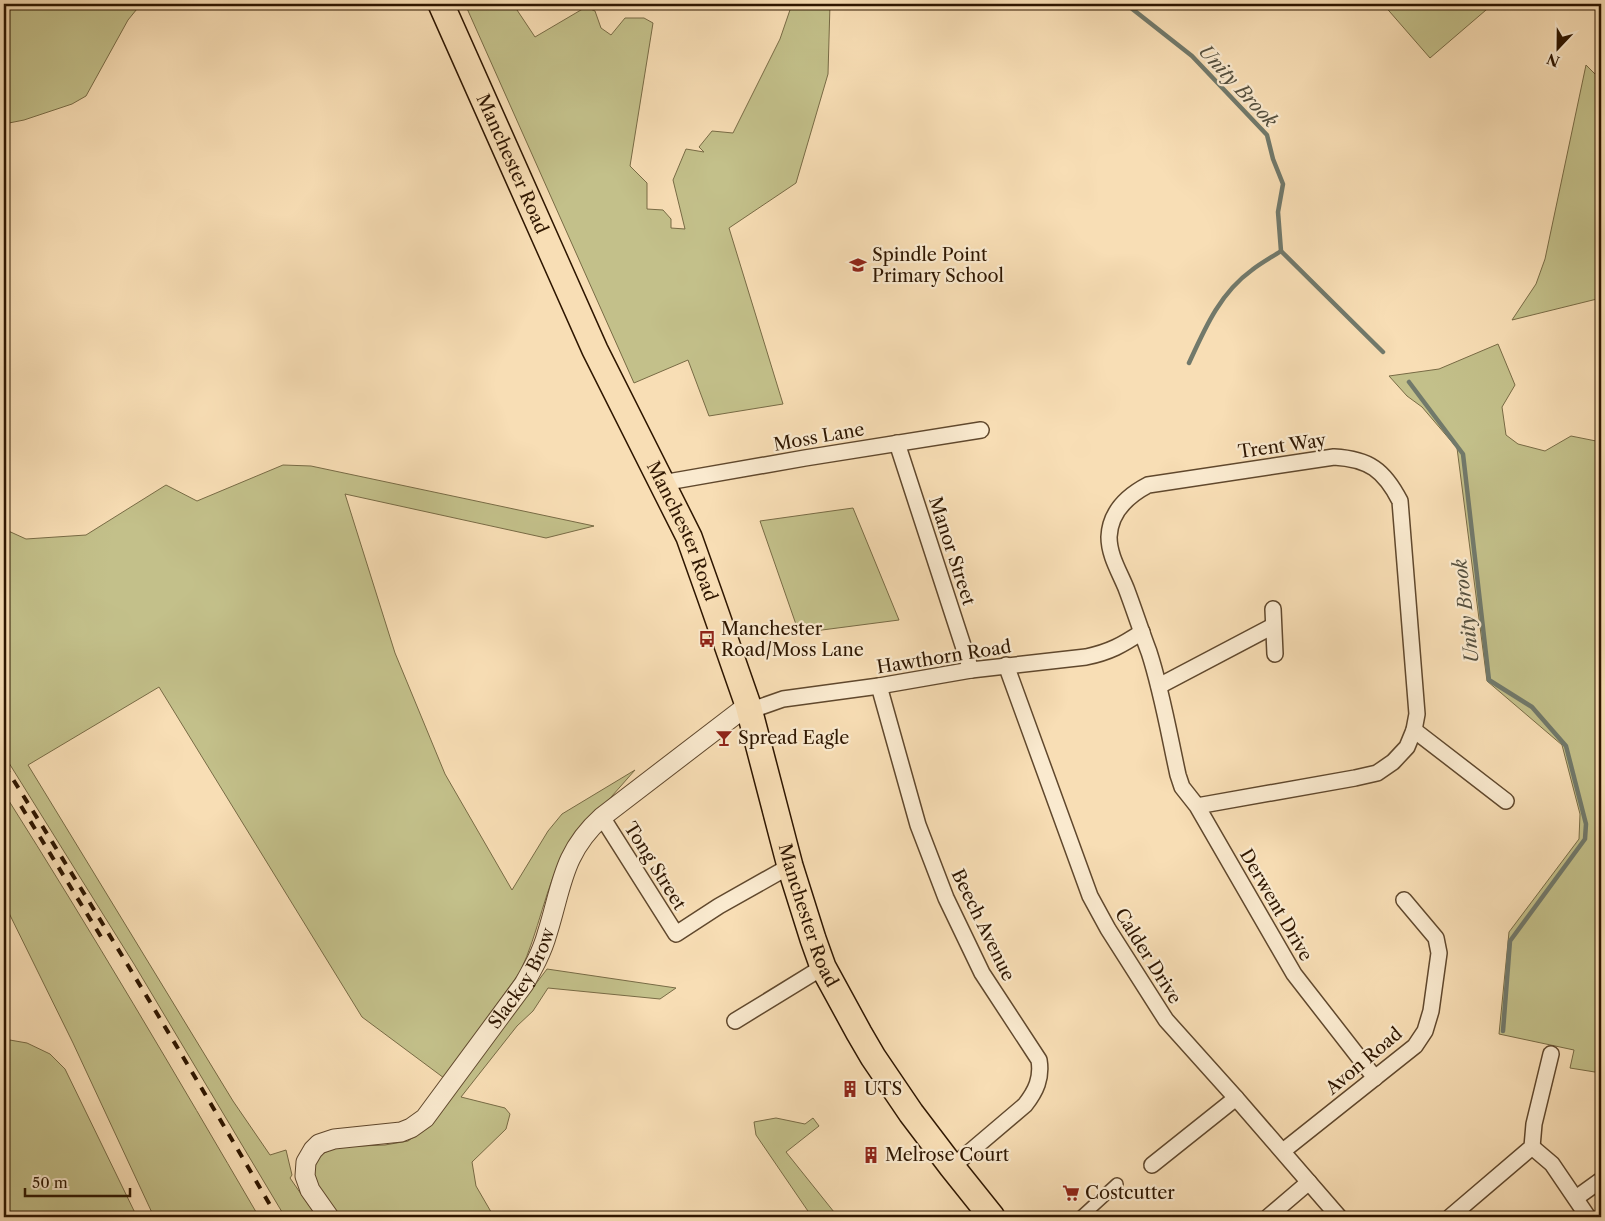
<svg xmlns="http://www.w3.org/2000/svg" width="1605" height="1221" font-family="'Libre Caslon Text',serif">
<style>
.green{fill:#c3c08a;stroke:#786b45}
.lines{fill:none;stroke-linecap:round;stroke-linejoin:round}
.stream{stroke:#71796b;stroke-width:4.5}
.pedestrian-casing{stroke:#60482d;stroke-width:14}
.minor-casing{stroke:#60482d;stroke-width:18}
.tertiary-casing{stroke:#60482d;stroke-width:21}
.primary-casing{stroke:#2e1600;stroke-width:28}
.pedestrian{stroke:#faeacf;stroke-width:11}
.minor{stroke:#faeacf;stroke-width:15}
.tertiary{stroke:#faeacf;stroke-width:19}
.primary{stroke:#f8deb5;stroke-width:25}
.rail{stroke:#2e1600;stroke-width:4;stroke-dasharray:9 9;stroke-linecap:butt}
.labels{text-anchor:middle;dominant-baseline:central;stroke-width:4.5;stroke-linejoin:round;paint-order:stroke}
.street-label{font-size:18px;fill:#2e1600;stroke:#faeacf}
.poi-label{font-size:18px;fill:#2e1600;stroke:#faeacf;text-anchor:start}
.water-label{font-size:19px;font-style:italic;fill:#55503f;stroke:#faeacf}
</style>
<rect width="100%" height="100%" fill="#f8deb5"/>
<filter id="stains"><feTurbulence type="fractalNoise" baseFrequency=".004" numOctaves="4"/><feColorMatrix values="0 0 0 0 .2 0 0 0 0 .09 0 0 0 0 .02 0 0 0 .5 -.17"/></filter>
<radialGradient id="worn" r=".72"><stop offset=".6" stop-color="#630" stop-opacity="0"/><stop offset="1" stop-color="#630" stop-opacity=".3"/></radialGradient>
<g class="green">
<polygon points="4,4 141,4 128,20 86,96 72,104 24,120 4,124"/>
<polygon points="465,4 513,4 535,37 586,7 595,11 601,28 611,35 625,18 644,18 653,23 630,166 647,183 647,209 663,210 671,219 671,228 685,229 673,180 686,149 704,152 699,147 712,131 733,133 780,39 792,4 830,4 828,74 796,183 729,228 783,404 709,416 688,360 634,383"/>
<polygon points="1383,4 1493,4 1430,58"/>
<polygon points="1586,65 1601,80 1601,298 1512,320 1536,284 1545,259"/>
<polygon points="1498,344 1515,385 1502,407 1506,435 1518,444 1545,451 1571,436 1601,442 1601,543 1599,547 1601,564 1601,1073 1570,1068 1574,1050 1499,1034 1509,932 1579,839 1580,814 1562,745 1487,681 1457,448 1422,407 1407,396 1389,376 1439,369"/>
<path d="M283,465L311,466L594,526L546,538L345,494L395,653L445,774L512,890L548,831L562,814L635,770L566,848C545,887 539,932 520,972L444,1078L362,1017L159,687L28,765L233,1101L270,1155L286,1150L292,1175L290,1178L317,1217H285L134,964L4,755V529L26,539L86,535L166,485L197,501Z"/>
<polygon points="853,508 899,620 799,633 760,521"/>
<path d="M4,793C92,932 176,1075 259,1217H154L73,1043L4,903Z"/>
<polygon points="547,969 676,988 660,999 548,988 533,1011 517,1026 461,1097 505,1108 510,1114 506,1129 472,1162 476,1186 494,1217 334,1217 315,1190 312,1165 320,1155 336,1147 385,1145 408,1141 429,1126"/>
<polygon points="4,1039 27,1043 50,1054 65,1069 137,1217 4,1217"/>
<polygon points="776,1118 805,1124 813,1118 819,1126 786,1152 838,1217 812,1217 756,1135 754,1122"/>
</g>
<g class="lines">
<g class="stream">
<polyline points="1126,4 1192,56 1267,135 1273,159 1283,184 1278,212 1281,251 1383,352"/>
<path d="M1189,363C1205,328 1220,293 1252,270C1261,263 1272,257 1281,251"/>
<polyline points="1409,382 1463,454 1489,680 1532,707 1566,746 1586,824 1585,839 1510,941 1503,1031"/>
</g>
<g class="pedestrian-casing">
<polyline id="pedestrian" points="1081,1217 1117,1184"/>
</g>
<g class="minor-casing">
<g id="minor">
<polyline points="897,443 971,670"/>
<polyline points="662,483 805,458 981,430"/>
<polyline points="1273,609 1275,654"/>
<polyline points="1006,665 1090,896 1108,929 1166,1020 1236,1098 1339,1217"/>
<path d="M879,686L918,825L946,898L982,973L1039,1060C1042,1078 1036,1091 1025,1105L952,1167"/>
<polyline points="1159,686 1273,626"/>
<path d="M749,711L783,699L879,686L971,670L1086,657C1110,652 1122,645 1142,632"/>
<polyline points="1414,730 1506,801"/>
<path d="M1197,806L1355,778L1377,773L1393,762L1407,747L1414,730L1417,714L1400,501C1384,470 1369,459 1334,457L1148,485C1127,496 1110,512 1109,537C1109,555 1119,571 1126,588C1134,609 1141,631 1149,652C1162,692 1169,734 1178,775L1182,787L1197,806L1294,974L1375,1078"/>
<polyline points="602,817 676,934 719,906 790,866"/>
<polyline points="735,1021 823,967"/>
<polyline points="1532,1147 1552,1164 1588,1217"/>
<polyline points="1283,1151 1415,1046 1425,1031 1431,1011 1439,953 1436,938 1404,900"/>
<polyline points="1152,1165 1236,1098"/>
<polyline points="1576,1198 1601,1180"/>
<polyline points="1268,1217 1309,1182"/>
<polyline points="1450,1217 1532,1147 1534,1124 1551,1054"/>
</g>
</g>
<g class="tertiary-casing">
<g id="tertiary">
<path id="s1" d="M329,1217L310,1190L305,1176L306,1162L313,1150L319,1144L334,1139L401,1132L411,1128L425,1118L524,984C533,968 542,952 547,934C562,887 562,853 602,817L748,705"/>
</g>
</g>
<g class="primary-casing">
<g id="primary">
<path id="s2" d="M441,4L595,350L689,537L710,596L748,705L790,866L813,939L823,967L859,1033L873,1057L911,1113L952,1167L992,1217"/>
</g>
</g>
<use href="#pedestrian" class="pedestrian"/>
<use href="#minor" class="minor"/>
<use href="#tertiary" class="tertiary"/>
<use href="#primary" class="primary"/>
<g class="rail">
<path d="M4,765C98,914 189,1065 277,1217"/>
<polyline points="21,806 103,940"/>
</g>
</g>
<defs>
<g id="school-bare" transform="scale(1.35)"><path d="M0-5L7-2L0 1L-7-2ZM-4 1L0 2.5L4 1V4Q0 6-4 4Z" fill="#8f2418" stroke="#faeacf" stroke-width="2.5" paint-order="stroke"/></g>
<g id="bus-bare" transform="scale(1.35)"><path d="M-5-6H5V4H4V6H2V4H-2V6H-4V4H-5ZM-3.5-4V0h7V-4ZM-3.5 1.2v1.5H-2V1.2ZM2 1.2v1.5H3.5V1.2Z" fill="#8f2418" stroke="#faeacf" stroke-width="2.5" paint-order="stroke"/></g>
<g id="bar-bare" transform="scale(1.35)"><path d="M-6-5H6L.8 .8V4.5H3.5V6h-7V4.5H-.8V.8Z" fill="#8f2418" stroke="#faeacf" stroke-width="2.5" paint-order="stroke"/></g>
<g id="building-bare" transform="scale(1.35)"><path d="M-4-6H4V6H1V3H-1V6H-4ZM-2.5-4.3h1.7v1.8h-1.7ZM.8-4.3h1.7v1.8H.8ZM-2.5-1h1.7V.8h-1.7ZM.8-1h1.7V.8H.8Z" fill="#8f2418" stroke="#faeacf" stroke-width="2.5" paint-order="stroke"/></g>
<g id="supermarket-bare" transform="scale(1.35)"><path d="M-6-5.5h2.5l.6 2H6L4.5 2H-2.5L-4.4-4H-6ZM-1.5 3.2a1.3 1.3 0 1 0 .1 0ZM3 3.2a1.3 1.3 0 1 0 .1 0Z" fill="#8f2418" stroke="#faeacf" stroke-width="2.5" paint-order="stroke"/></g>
</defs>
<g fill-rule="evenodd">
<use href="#school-bare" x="858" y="265"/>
<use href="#bus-bare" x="707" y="639"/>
<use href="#bar-bare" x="724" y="738"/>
<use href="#building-bare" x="850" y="1089"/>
<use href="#building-bare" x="871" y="1155"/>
<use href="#supermarket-bare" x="1071" y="1193"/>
</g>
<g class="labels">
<g class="street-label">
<text stroke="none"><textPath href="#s2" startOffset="175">Manchester Road</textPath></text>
<text transform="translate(819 437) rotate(-10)">Moss Lane</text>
<text transform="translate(1282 446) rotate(-8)">Trent Way</text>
<text stroke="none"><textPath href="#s2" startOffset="580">Manchester Road</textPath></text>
<text transform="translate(952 551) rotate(72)">Manor Street</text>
<text transform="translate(944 657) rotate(-9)">Hawthorn Road</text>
<text transform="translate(655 866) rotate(58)">Tong Street</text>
<text transform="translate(1276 905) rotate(60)">Derwent Drive</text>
<text stroke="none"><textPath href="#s2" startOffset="985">Manchester Road</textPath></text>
<text transform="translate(983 925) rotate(64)">Beech Avenue</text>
<text transform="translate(1148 956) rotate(58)">Calder Drive</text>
<text stroke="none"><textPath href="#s1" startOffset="366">Slackey Brow</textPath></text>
<text transform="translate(1364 1061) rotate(-40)">Avon Road</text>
</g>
<g class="poi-label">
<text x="872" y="255">Spindle Point<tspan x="872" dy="21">Primary School</tspan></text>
<text x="721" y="629">Manchester<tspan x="721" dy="21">Road/Moss Lane</tspan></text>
<text x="738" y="738">Spread Eagle</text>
<text x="864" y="1089">UTS</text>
<text x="885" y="1155">Melrose Court</text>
<text x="1085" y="1193">Costcutter</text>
</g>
<g class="water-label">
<text transform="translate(1238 86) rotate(47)">Unity Brook</text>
<text transform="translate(1466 611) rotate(-97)">Unity Brook</text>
</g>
</g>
<rect width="1605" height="1221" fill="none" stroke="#f8deb5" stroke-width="20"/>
<rect x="5" y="5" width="1595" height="1211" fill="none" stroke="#2e1600" stroke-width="2.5"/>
<rect x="10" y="10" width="1585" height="1201" fill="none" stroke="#2e1600"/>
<g transform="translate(1558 48) rotate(202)" stroke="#faeacf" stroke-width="4" paint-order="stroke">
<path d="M0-4L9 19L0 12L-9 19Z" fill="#2e1600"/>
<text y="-8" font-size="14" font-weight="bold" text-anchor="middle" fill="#2e1600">N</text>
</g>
<path d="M25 1188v8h105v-8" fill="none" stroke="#2e1600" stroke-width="2.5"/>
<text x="32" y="1188" font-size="15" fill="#2e1600" stroke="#faeacf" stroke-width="4" paint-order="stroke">50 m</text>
<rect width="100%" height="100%" filter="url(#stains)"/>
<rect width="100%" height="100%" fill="url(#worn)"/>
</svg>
